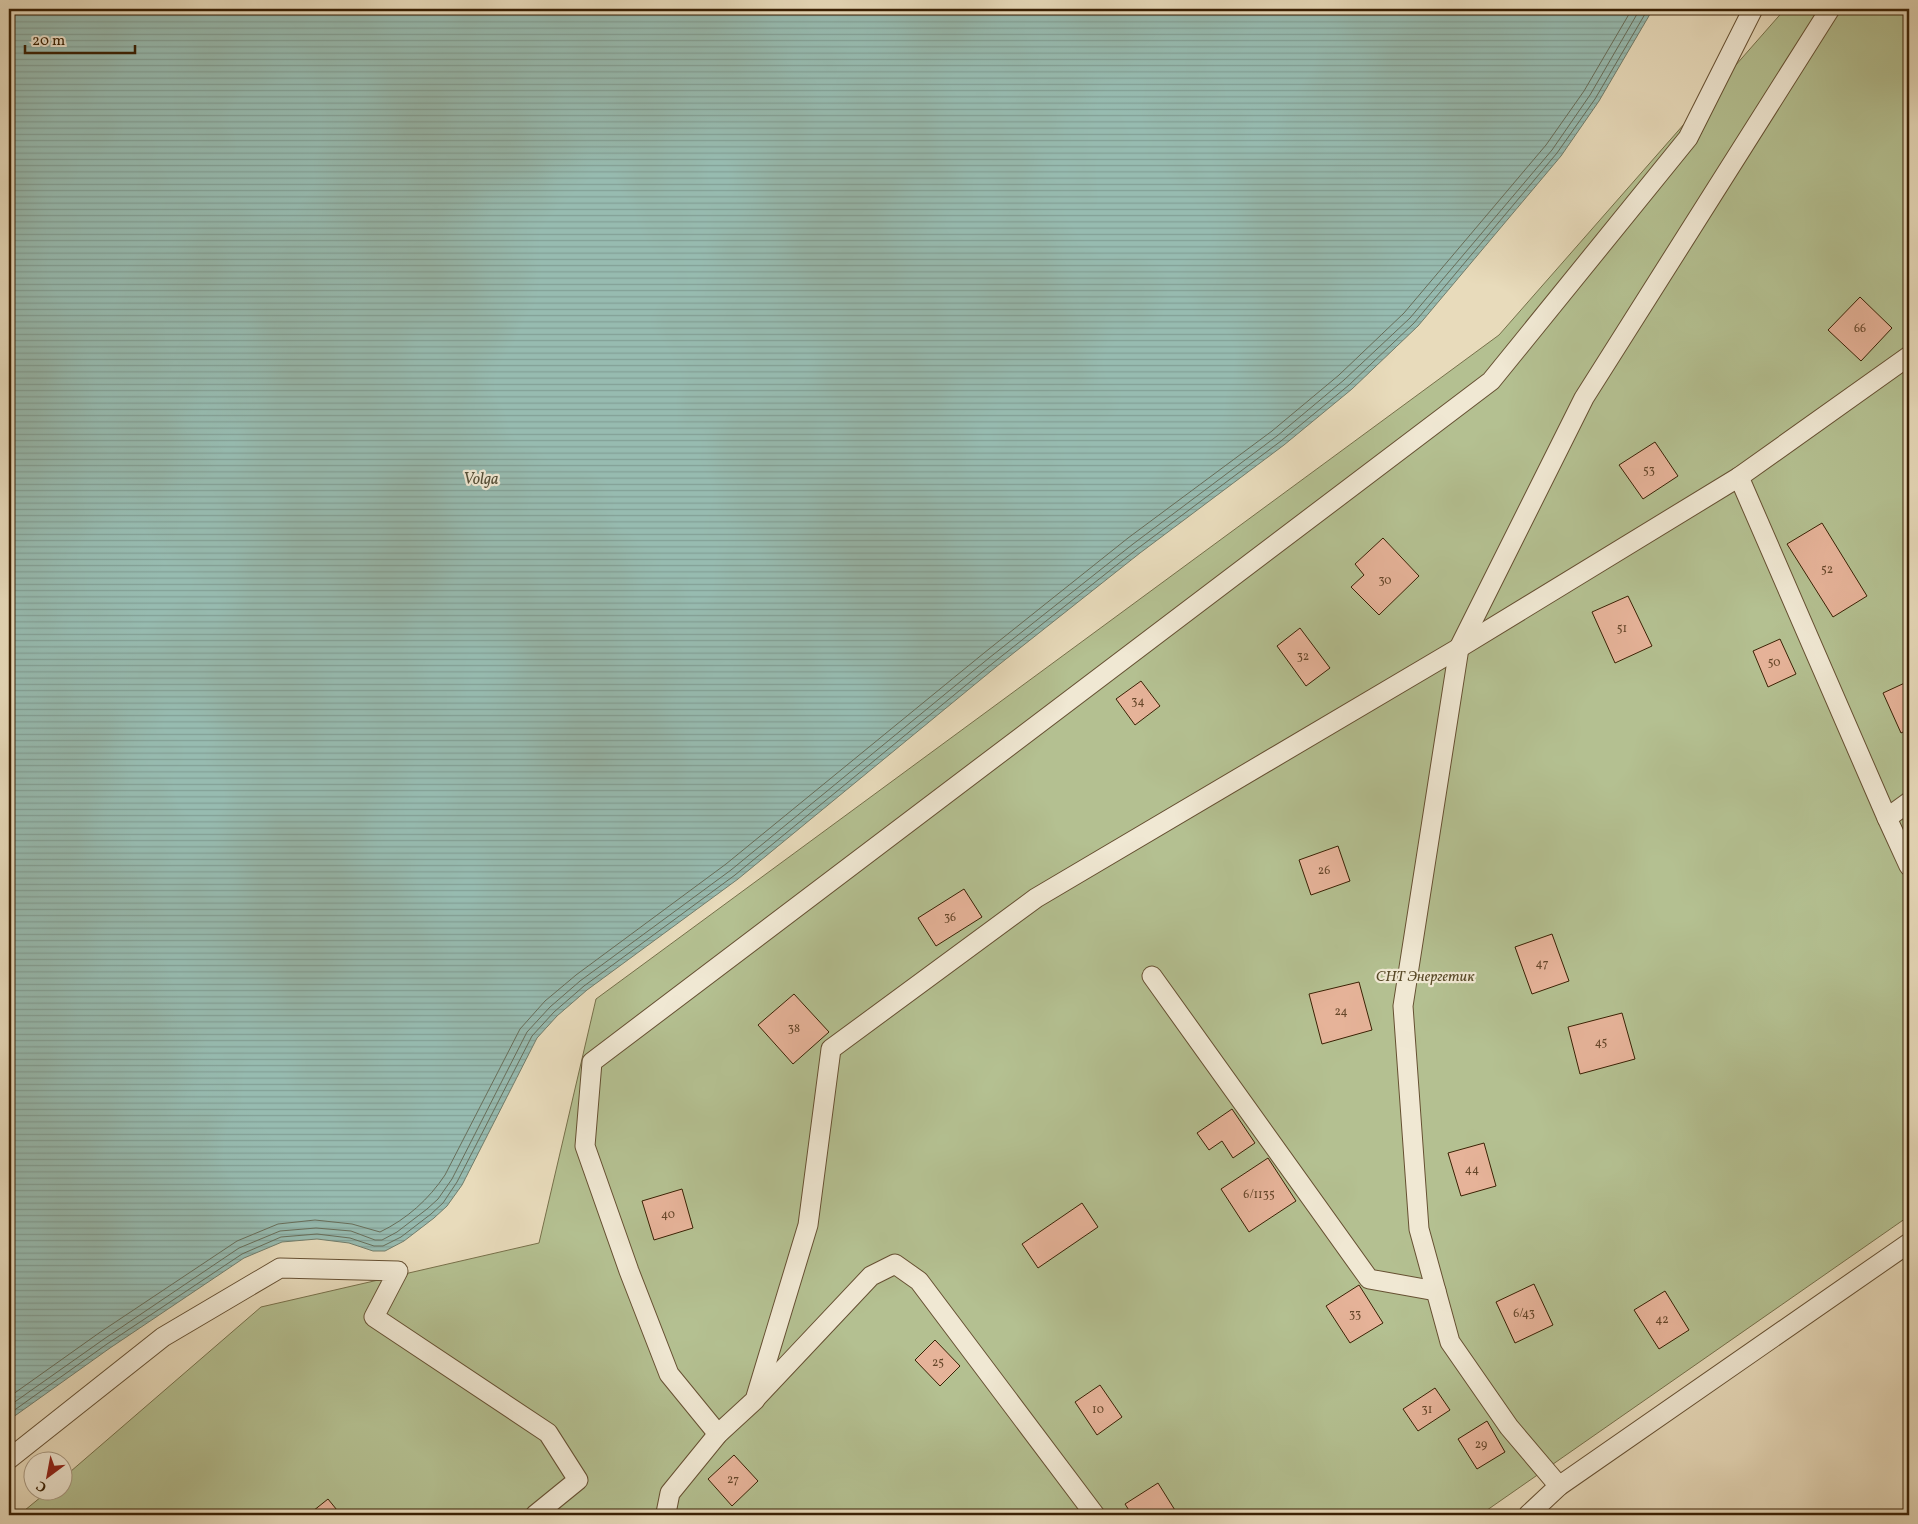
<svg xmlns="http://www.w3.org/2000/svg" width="1918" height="1524" font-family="Vollkorn,serif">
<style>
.garden{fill:#b4c091;stroke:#77704a}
.water{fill:url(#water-rules);stroke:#727d6b}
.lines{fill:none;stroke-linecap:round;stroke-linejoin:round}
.shore{stroke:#686e5a;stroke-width:1}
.building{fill:#e6b399;stroke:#3a2104}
.lane-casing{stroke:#665032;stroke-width:21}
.lane{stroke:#f0e8d3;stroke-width:19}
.labels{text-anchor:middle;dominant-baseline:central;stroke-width:4.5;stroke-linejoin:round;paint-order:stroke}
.number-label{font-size:12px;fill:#654629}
.park-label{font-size:15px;font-style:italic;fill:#584927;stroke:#f0e8d3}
.water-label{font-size:16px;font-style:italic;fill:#564f38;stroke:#f0e8d3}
</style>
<defs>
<pattern id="water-rules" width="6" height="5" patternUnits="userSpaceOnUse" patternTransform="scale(1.25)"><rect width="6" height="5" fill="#97bbb0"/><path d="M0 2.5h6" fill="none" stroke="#83a096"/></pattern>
</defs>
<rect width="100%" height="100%" fill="#e8dbbb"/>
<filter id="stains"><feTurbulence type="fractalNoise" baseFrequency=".004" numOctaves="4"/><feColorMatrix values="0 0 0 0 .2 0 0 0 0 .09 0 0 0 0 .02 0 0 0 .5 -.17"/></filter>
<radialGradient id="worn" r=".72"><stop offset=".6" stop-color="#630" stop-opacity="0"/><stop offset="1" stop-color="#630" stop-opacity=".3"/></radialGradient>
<polygon class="garden" points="1785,9 1909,9 1909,1216 1480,1515 19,1515 47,1492 62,1492 63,1478 261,1307 539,1243 596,999 1499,335"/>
<polygon class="water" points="9,9 1653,9 1599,101 1561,156 1418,326 1352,389 1284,445 1140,553 996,667 738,879 587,990 557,1016 537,1038 462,1185 447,1206 434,1218 404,1241 385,1251 373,1251 349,1243 317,1239 282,1242 244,1258 110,1348 9,1420"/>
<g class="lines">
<g class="shore">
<path d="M9,1397L99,1333L237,1241L278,1224L315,1220L352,1224L380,1232C407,1219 429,1199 445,1175L520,1029L545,1001L576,975L726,864L984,653L1128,538L1272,431L1339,375L1404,313L1546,145L1584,91L1632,9"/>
<polyline points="9,1406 104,1339 239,1248 280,1231 316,1228 351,1231 375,1240 382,1240 397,1232 427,1209 438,1199 452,1179 527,1032 550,1007 580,981 731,870 989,658 1133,544 1277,436 1344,380 1410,318 1552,150 1590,95 1640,9"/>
<polyline points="9,1414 107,1344 242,1254 281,1237 317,1234 350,1238 374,1246 383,1246 401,1237 431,1214 443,1203 457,1182 532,1036 554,1012 584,986 735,875 993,663 1137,549 1281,441 1349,385 1414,323 1557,153 1595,99 1648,9"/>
</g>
</g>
<g class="building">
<polygon points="1860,297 1892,328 1861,361 1828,330"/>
<polygon points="1655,442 1678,476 1643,499 1619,465"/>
<polygon points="1822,523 1867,596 1833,617 1787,544"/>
<polygon points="1383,538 1419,576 1379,615 1351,587 1364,575 1355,564"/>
<polygon points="1628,596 1652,646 1615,663 1592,612"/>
<polygon points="1300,628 1330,668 1306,686 1277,646"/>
<polygon points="1780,639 1796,674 1768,687 1753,651"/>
<polygon points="1141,681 1160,706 1135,725 1116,699"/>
<polygon points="1909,681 1909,729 1901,733 1883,693"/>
<polygon points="1338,846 1350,881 1311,895 1299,860"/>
<polygon points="964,889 982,917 936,946 918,918"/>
<polygon points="1552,934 1569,981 1532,994 1515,947"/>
<polygon points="1359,982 1372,1030 1322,1044 1309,994"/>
<polygon points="794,994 829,1032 793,1064 758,1025"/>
<polygon points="1622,1013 1635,1059 1580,1074 1568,1027"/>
<polygon points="1232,1109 1255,1143 1233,1158 1222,1141 1209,1150 1197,1133"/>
<polygon points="1484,1143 1496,1186 1461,1196 1448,1153"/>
<polygon points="1268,1158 1296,1201 1249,1232 1221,1189"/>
<polygon points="682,1189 693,1228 654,1240 642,1201"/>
<polygon points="1082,1203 1098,1227 1038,1268 1022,1244"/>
<polygon points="1534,1284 1553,1325 1515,1343 1496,1302"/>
<polygon points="1359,1285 1383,1323 1350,1343 1326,1306"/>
<polygon points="1665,1291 1689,1330 1659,1349 1634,1310"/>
<polygon points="935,1340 960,1366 940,1386 915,1360"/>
<polygon points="1100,1385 1122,1417 1097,1435 1075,1402"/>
<polygon points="1435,1388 1450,1410 1418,1431 1403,1409"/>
<polygon points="1487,1421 1505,1452 1477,1469 1458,1439"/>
<polygon points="734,1455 758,1481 732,1506 708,1479"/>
<polygon points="1158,1483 1178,1515 1132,1515 1125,1504"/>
<polygon points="328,1499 341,1515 308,1515"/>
</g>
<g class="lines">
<g class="lane-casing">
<g id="lane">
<polyline points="1739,477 1909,356"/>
<polyline points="1887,818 1909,802"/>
<polyline points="1152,976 1369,1279 1436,1291"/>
<polyline points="757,1397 871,1276 895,1264 919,1281 1095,1515"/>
<polyline points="718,1434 669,1374 629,1271 585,1146 592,1062 1491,381 1688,138 1753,9"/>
<polyline points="9,1459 163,1337 280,1268 398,1271 374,1317 548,1433 578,1480 535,1515"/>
<polyline points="1559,1486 1509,1427 1450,1342 1419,1229 1403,1006 1459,648 1584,398 1830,9"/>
<polyline points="668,1515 666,1513 670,1493 718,1434 755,1400 808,1225 831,1049 1036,898 1459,648 1739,477 1887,818 1909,866"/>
<polyline points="1528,1515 1559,1486 1909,1243"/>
</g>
</g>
<use href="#lane" class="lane"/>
</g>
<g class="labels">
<g class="number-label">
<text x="1860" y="329">66</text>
<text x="1649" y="471">53</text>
<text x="1827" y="570">52</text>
<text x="1385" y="581">30</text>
<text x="1622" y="629">51</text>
<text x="1303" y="657">32</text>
<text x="1774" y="663">50</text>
<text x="1138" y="702">34</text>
<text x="1324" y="871">26</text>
<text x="950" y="918">36</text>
<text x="1542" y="964">47</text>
<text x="1341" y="1012">24</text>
<text x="794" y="1029">38</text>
<text x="1601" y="1043">45</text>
<text x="1472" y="1170">44</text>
<text x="1259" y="1195">6/1135</text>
<text x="668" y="1215">40</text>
<text x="1524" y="1314">6/43</text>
<text x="1355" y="1315">33</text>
<text x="1662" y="1320">42</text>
<text x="938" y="1363">25</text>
<text x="1098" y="1410">10</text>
<text x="1427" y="1410">31</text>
<text x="1481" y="1445">29</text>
<text x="733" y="1480">27</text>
</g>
<g class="park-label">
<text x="1425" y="977">СНТ Энергетик</text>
</g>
<g class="water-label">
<text x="481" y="480">Volga</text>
</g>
</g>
<rect width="1918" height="1524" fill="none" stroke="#e8dbbb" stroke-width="30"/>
<rect x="10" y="10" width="1898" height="1504" fill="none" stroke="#3a2104" stroke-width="2.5"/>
<rect x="15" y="15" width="1888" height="1494" fill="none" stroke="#3a2104"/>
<g transform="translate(48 1476) rotate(212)"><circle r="24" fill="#f0e8d3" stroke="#a79880"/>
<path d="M0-4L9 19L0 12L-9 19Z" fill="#8f2418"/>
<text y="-8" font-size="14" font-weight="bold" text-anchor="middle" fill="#3a2104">С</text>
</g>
<path d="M25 45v8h110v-8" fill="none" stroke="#3a2104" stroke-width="2.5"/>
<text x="32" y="45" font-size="15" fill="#3a2104" stroke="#f0e8d3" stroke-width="4" paint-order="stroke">20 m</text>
<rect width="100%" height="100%" filter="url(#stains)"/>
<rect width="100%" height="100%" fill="url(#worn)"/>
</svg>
